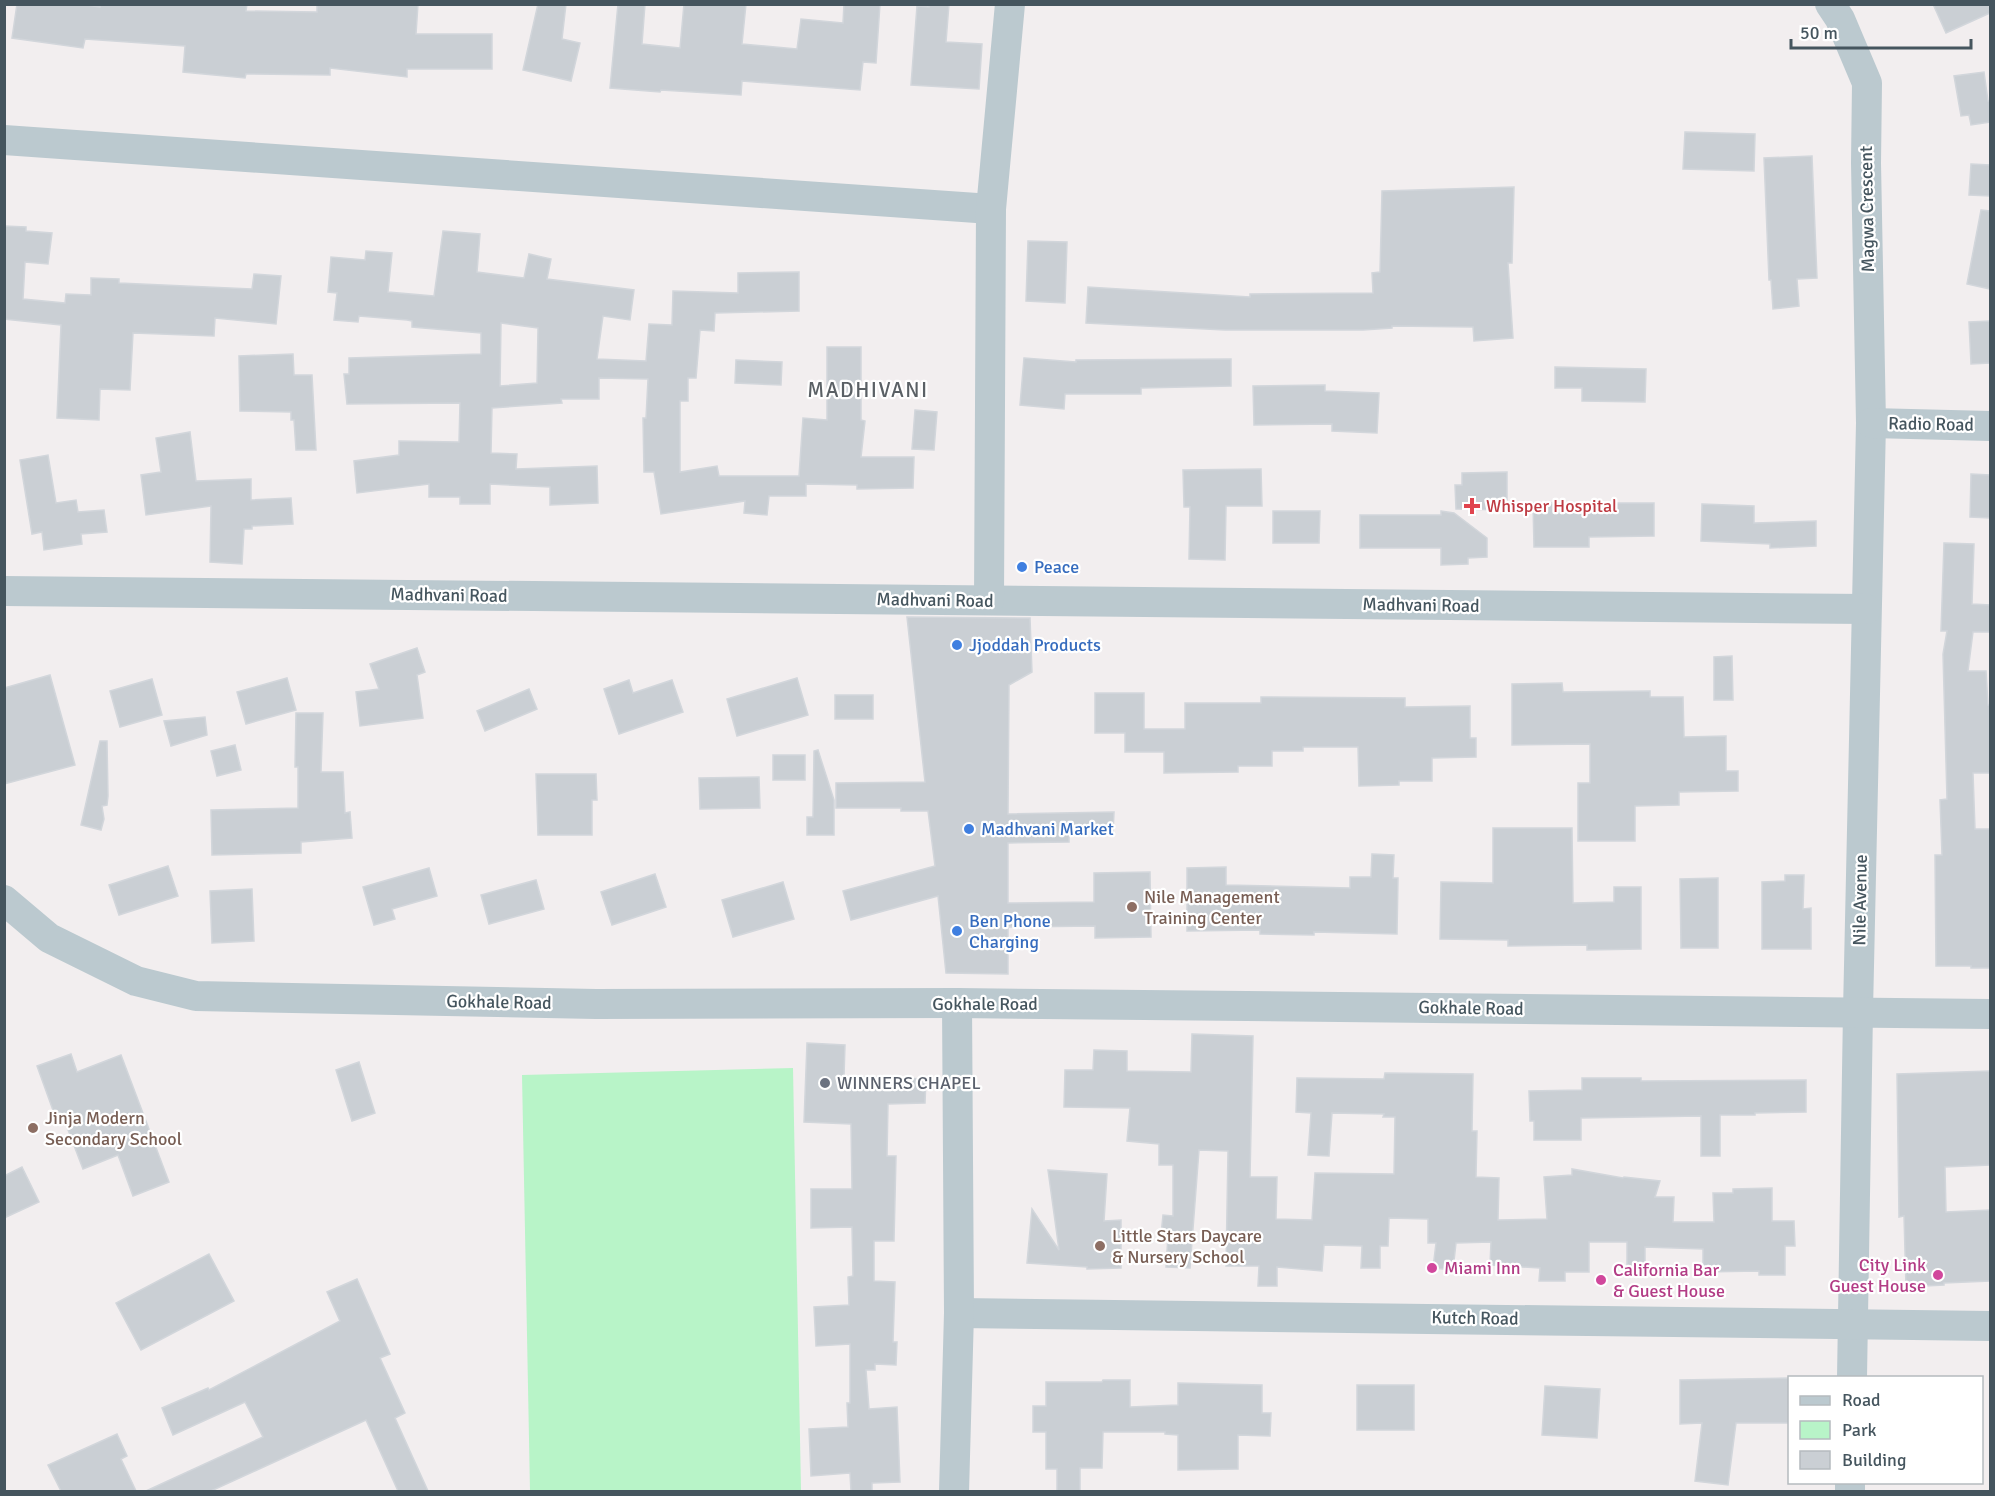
<svg xmlns="http://www.w3.org/2000/svg" width="1995" height="1496" font-family="Signika,sans-serif">
<style>
.green{fill:#b8f4c8}
.building{fill:#cacfd4;stroke:#d2d6db;stroke-width:1.5;fill-rule:evenodd}
.lines{fill:none;stroke-linecap:round;stroke-linejoin:round}
.minor{stroke:#bbc9cf;stroke-width:30}
.health-dot{fill:#e0444e;stroke:#fff;stroke-width:2}
.shop-dot{fill:#3f7fe0;stroke:#fff;stroke-width:2}
.education-dot{fill:#8d6e63;stroke:#fff;stroke-width:2}
.worship-dot{fill:#6b7280;stroke:#fff;stroke-width:2}
.hotel-dot{fill:#d1479c;stroke:#fff;stroke-width:2}
.labels{text-anchor:middle;dominant-baseline:central;stroke-width:4.5;stroke-linejoin:round;paint-order:stroke}
.street-label{font-size:18px;fill:#45555e;stroke:#fff}
.health-label{font-size:18px;fill:#be3a42;stroke:#fff;text-anchor:start}
.shop-label{font-size:18px;fill:#366cbe;stroke:#fff;text-anchor:start}
.education-label{font-size:18px;fill:#785e54;stroke:#fff;text-anchor:start}
.worship-label{font-size:18px;fill:#5b616d;stroke:#fff;text-anchor:start}
.hotel-label{font-size:18px;fill:#b23c85;stroke:#fff;text-anchor:start}
.quarter-label{font-size:21px;letter-spacing:1.5px;fill:#5a6065;stroke:#fff}
</style>
<rect width="100%" height="100%" fill="#f2eeef"/>
<polygon class="green" points="793,1068 801,1491 530,1491 522,1075"/>
<g class="building">
<polygon points="17,4 81,4 100,7 100,4 247,4 246,11 317,12 317,4 418,4 416,34 492,34 492,69 407,69 407,77 330,68 330,75 246,74 245,78 183,72 185,46 85,39 83,48 12,38"/>
<polygon points="538,4 566,4 562,39 580,43 571,81 523,70"/>
<polygon points="618,4 645,4 642,44 680,48 684,4 746,4 742,44 797,49 801,19 843,23 844,4 880,4 876,63 863,62 860,90 742,81 741,95 661,90 660,92 610,88"/>
<polygon points="929,4 949,4 946,42 982,44 979,89 911,85 917,6 929,7"/>
<polygon points="1933,4 1990,4 1990,13 1946,33"/>
<polygon points="1984,72 1988,101 1990,101 1990,122 1971,125 1969,115 1961,116 1954,76"/>
<polygon points="1685,132 1755,134 1754,171 1683,169"/>
<polygon points="1812,156 1817,278 1797,279 1799,306 1773,309 1771,280 1769,280 1764,158"/>
<polygon points="1971,164 1990,165 1990,196 1969,195"/>
<polygon points="1514,187 1512,263 1508,263 1513,338 1474,341 1473,327 1392,326 1392,328 1363,330 1225,330 1086,323 1088,287 1250,297 1250,294 1373,293 1372,273 1380,272 1382,191"/>
<polygon points="1981,210 1990,211 1990,289 1967,284"/>
<polygon points="4,226 26,227 26,231 52,233 48,264 25,262 23,299 65,303 66,294 91,295 91,278 119,279 119,283 252,289 254,274 281,276 276,324 215,318 214,336 133,333 130,390 100,389 99,420 57,418 61,325 4,319"/>
<path d="M443,231L480,234L477,272L524,278L529,254L551,259L547,279L634,290L630,320L603,316L597,359L646,361L649,324L672,325L673,291L738,293V273L799,272V311L715,313L714,331L700,330L696,378H688V401H680V472L717,466L719,476H799L803,418L827,420V347H861V420L865,421L861,457H914L913,488L857,489V485L806,484V496H769L767,515L744,513L745,501L661,514L654,472H644L643,418H646L648,379L599,378V399H561L562,403L492,408L491,453L517,454L516,469L597,466L598,503L550,505V487L490,484V504H460V497H429V484L357,493L354,461L399,455V441L459,442L460,403L347,404L344,374H349V358L481,354V333L412,327V321L407,320L359,316L358,322L334,320L337,293L328,292L331,257L365,260L366,251L392,253L388,292L434,296ZM501,323L538,328L537,383L500,386Z"/>
<polygon points="1028,241 1067,242 1065,303 1026,301"/>
<polygon points="1990,321 1990,363 1971,364 1969,322"/>
<polygon points="293,354 294,375 312,375 316,450 296,450 294,420 291,420 291,412 240,411 239,356"/>
<polygon points="1024,358 1076,362 1076,360 1231,359 1231,386 1141,388 1141,394 1065,394 1064,409 1020,405"/>
<polygon points="736,360 782,362 781,385 735,383"/>
<polygon points="1555,367 1646,369 1645,402 1582,401 1582,388 1555,388"/>
<polygon points="1325,385 1325,391 1379,393 1377,433 1332,431 1332,424 1254,425 1253,386"/>
<polygon points="915,410 937,412 934,450 912,449"/>
<polygon points="190,432 196,481 251,479 251,500 291,498 293,524 252,526 252,529 244,529 242,564 210,562 211,506 146,515 141,475 161,472 156,438"/>
<polygon points="48,455 56,503 76,500 78,512 104,510 107,532 81,534 82,544 44,550 42,532 32,534 20,460"/>
<polygon points="1261,469 1262,506 1226,506 1225,560 1189,559 1190,507 1184,507 1183,470"/>
<polygon points="1507,472 1507,510 1456,509 1455,485 1462,485 1462,473"/>
<polygon points="1971,474 1990,475 1990,518 1970,517"/>
<polygon points="1533,503 1654,503 1654,536 1589,537 1589,547 1534,547"/>
<polygon points="1702,504 1754,506 1754,523 1816,521 1816,546 1770,548 1770,544 1701,541"/>
<polygon points="1273,511 1320,511 1319,543 1273,543"/>
<polygon points="1441,511 1454,513 1487,538 1487,557 1468,558 1468,564 1441,565 1441,548 1360,548 1360,515 1441,515"/>
<polygon points="1944,543 1974,544 1972,604 1990,605 1990,632 1973,632 1968,671 1986,671 1988,705 1990,705 1990,773 1973,773 1975,829 1990,829 1990,968 1971,968 1971,966 1936,966 1935,855 1942,855 1940,800 1947,799 1943,654 1947,631 1941,631"/>
<polygon points="907,617 1030,618 1032,672 1009,685 1008,814 1114,812 1113,834 1069,835 1069,842 1008,843 1008,903 1094,902 1094,873 1150,872 1151,937 1095,938 1095,926 1008,927 1008,974 946,973 938,896 851,920 843,891 935,866 928,811 901,811 901,808 836,808 836,783 925,782"/>
<polygon points="417,648 425,672 417,675 423,718 360,726 356,692 379,689 370,664"/>
<polygon points="1732,656 1733,700 1714,700 1714,657"/>
<polygon points="50,675 75,765 4,784 4,688"/>
<polygon points="287,678 296,710 246,724 237,692"/>
<polygon points="797,678 808,715 737,736 727,699"/>
<polygon points="152,679 162,715 120,727 110,691"/>
<polygon points="629,680 633,693 672,680 683,712 619,734 604,689"/>
<polygon points="1562,683 1563,692 1650,691 1650,697 1683,697 1684,737 1726,736 1726,771 1738,771 1738,791 1679,792 1679,805 1635,806 1635,841 1578,841 1578,783 1590,783 1590,744 1512,745 1512,684"/>
<polygon points="529,689 537,709 485,731 477,711"/>
<polygon points="1095,693 1144,693 1144,729 1185,729 1185,703 1261,703 1261,697 1405,698 1405,707 1470,706 1470,738 1476,738 1476,757 1432,758 1432,781 1399,781 1399,785 1359,786 1358,747 1303,747 1303,751 1272,751 1272,766 1238,766 1238,772 1164,773 1164,752 1125,752 1125,733 1095,733"/>
<rect x="835" y="695" width="38" height="24"/>
<polygon points="296,713 323,713 321,772 343,772 345,813 350,812 352,838 301,842 301,853 212,855 211,810 298,808 298,767 295,767"/>
<polygon points="205,717 207,735 171,746 164,721"/>
<polygon points="100,741 107,741 108,796 107,805 102,806 104,819 101,830 81,825"/>
<polygon points="235,745 241,770 217,776 211,751"/>
<polygon points="818,750 834,800 834,835 807,835 807,817 813,817 814,751"/>
<rect x="773" y="755" width="32" height="25"/>
<polygon points="536,774 596,774 597,800 592,800 592,835 538,835"/>
<polygon points="759,777 760,808 700,809 699,778"/>
<polygon points="1493,828 1572,828 1573,903 1614,902 1614,887 1641,887 1641,949 1587,950 1587,945 1508,946 1508,940 1440,939 1441,882 1493,883"/>
<polygon points="1372,854 1394,855 1393,878 1398,878 1397,934 1314,932 1314,935 1260,934 1260,930 1187,931 1187,868 1226,867 1226,885 1350,888 1350,877 1371,877"/>
<polygon points="168,866 178,896 119,915 109,885"/>
<polygon points="429,868 437,896 392,909 395,919 374,925 363,887"/>
<polygon points="655,874 666,907 612,925 601,892"/>
<polygon points="1785,875 1804,875 1803,909 1811,908 1811,949 1762,949 1762,882 1785,881"/>
<polygon points="1718,878 1718,948 1681,948 1680,879"/>
<polygon points="536,880 544,909 489,924 481,895"/>
<polygon points="783,882 794,919 733,937 722,900"/>
<polygon points="252,889 254,941 212,943 210,891"/>
<polygon points="1192,1034 1253,1036 1250,1177 1277,1177 1276,1219 1312,1220 1315,1173 1394,1174 1395,1117 1383,1117 1384,1114 1332,1113 1329,1156 1308,1155 1311,1113 1296,1112 1297,1078 1384,1079 1385,1073 1473,1074 1472,1131 1477,1131 1476,1177 1499,1178 1498,1220 1547,1219 1544,1177 1572,1175 1572,1169 1623,1178 1624,1177 1660,1181 1655,1197 1674,1197 1673,1222 1714,1222 1713,1193 1733,1193 1733,1189 1772,1188 1772,1221 1794,1221 1795,1246 1785,1246 1785,1275 1759,1275 1759,1271 1703,1272 1703,1249 1645,1247 1645,1273 1627,1274 1627,1242 1589,1242 1589,1272 1565,1272 1565,1281 1539,1281 1540,1268 1490,1265 1491,1242 1456,1243 1453,1270 1433,1268 1436,1243 1428,1243 1428,1219 1389,1218 1388,1246 1380,1246 1380,1268 1361,1268 1362,1246 1324,1245 1322,1271 1277,1267 1277,1286 1258,1286 1259,1266 1226,1266 1228,1151 1199,1150 1190,1268 1166,1267 1168,1236 1161,1235 1163,1215 1173,1216 1173,1165 1159,1165 1159,1144 1127,1141 1130,1108 1064,1107 1065,1070 1093,1070 1094,1050 1127,1051 1127,1071 1191,1072"/>
<polygon points="807,1043 845,1045 844,1076 926,1079 925,1103 888,1104 887,1156 896,1156 894,1241 874,1241 874,1281 895,1282 893,1342 897,1342 896,1365 875,1364 875,1370 866,1370 869,1409 897,1407 900,1482 872,1483 872,1491 851,1491 850,1473 811,1476 809,1429 848,1427 847,1403 850,1403 850,1344 816,1346 814,1307 849,1305 848,1277 853,1276 852,1227 811,1228 811,1189 852,1189 851,1124 804,1122"/>
<polygon points="71,1054 77,1072 121,1055 169,1182 133,1196 118,1155 83,1169 65,1122 58,1124 37,1066"/>
<polygon points="359,1062 375,1113 352,1121 336,1070"/>
<polygon points="1990,1071 1990,1165 1945,1167 1946,1212 1990,1210 1990,1281 1944,1283 1944,1285 1906,1287 1904,1216 1899,1217 1897,1074"/>
<polygon points="1582,1078 1641,1078 1641,1081 1806,1080 1806,1112 1755,1113 1755,1115 1720,1115 1720,1156 1701,1156 1701,1116 1581,1118 1581,1140 1534,1140 1534,1121 1530,1121 1529,1091 1582,1090"/>
<polygon points="22,1167 39,1202 4,1218 4,1176"/>
<polygon points="1048,1170 1107,1174 1104,1221 1121,1220 1121,1268 1087,1269 1087,1267 1027,1263 1032,1209 1059,1250"/>
<polygon points="209,1254 234,1301 141,1350 116,1303"/>
<polygon points="357,1279 390,1354 380,1358 405,1413 395,1418 428,1491 398,1491 366,1420 211,1491 146,1491 263,1437 245,1402 173,1435 162,1408 208,1388 209,1390 340,1321 327,1292"/>
<polygon points="1790,1378 1790,1423 1736,1423 1728,1485 1695,1481 1702,1423 1680,1424 1680,1380"/>
<polygon points="1103,1380 1130,1380 1130,1407 1178,1405 1178,1383 1262,1385 1262,1413 1271,1413 1270,1436 1238,1435 1238,1469 1178,1470 1178,1435 1165,1434 1165,1432 1103,1432 1102,1468 1080,1468 1080,1491 1057,1491 1057,1469 1046,1469 1046,1432 1033,1432 1033,1406 1046,1406 1046,1382 1102,1382"/>
<rect x="1357" y="1385" width="57" height="45"/>
<polygon points="1545,1386 1600,1389 1597,1438 1542,1435"/>
<polygon points="117,1434 127,1456 121,1459 136,1491 61,1491 48,1465"/>
</g>
<g class="lines">
<g class="minor">
<polyline points="1830,4 1840,19 1867,83 1866,163 1871,423 1858,1011 1852,1378"/>
<polyline points="4,140 991,209"/>
<polyline points="1871,423 1990,426"/>
<polyline points="4,591 1866,609"/>
<polyline points="989,600 991,209 1010,4"/>
<polyline points="4,900 49,938 136,981 196,996 596,1004 957,1003 1990,1014"/>
<polyline points="959,1313 1990,1326"/>
<polyline points="954,1492 959,1313 957,1003"/>
<polyline points="1850,1492 1850,1482"/>
</g>
</g>
<path class="health-dot" d="M1469 497h6v6h6v6h-6v6h-6v-6h-6v-6h6z"/>
<g class="shop-dot">
<circle cx="1022" cy="567" r="6"/>
<circle cx="957" cy="645" r="6"/>
<circle cx="969" cy="829" r="6"/>
<circle cx="957" cy="931" r="6"/>
</g>
<g class="education-dot">
<circle cx="1132" cy="907" r="6"/>
<circle cx="33" cy="1128" r="6"/>
<circle cx="1100" cy="1246" r="6"/>
</g>
<circle class="worship-dot" cx="825" cy="1083" r="6"/>
<g class="hotel-dot">
<circle cx="1432" cy="1268" r="6"/>
<circle cx="1938" cy="1275" r="6"/>
<circle cx="1601" cy="1280" r="6"/>
</g>
<g class="labels">
<g class="street-label">
<text transform="translate(1867 209) rotate(-91)">Magwa Crescent</text>
<text transform="translate(1931 424) rotate(1)">Radio Road</text>
<text transform="translate(449 595) rotate(1)">Madhvani Road</text>
<text transform="translate(935 600) rotate(1)">Madhvani Road</text>
<text transform="translate(1421 605) rotate(1)">Madhvani Road</text>
<text transform="translate(1860 900) rotate(-89)">Nile Avenue</text>
<text transform="translate(499 1002) rotate(1)">Gokhale Road</text>
<text x="985" y="1004">Gokhale Road</text>
<text transform="translate(1471 1008) rotate(1)">Gokhale Road</text>
<text transform="translate(1475 1318) rotate(1)">Kutch Road</text>
</g>
<g class="health-label">
<text x="1486" y="506">Whisper Hospital</text>
</g>
<g class="shop-label">
<text x="1034" y="567">Peace</text>
<text x="969" y="645">Jjoddah Products</text>
<text x="981" y="829">Madhvani Market</text>
<text x="969" y="921">Ben Phone<tspan x="969" dy="21">Charging</tspan></text>
</g>
<g class="education-label">
<text x="1144" y="897">Nile Management<tspan x="1144" dy="21">Training Center</tspan></text>
<text x="45" y="1118">Jinja Modern<tspan x="45" dy="21">Secondary School</tspan></text>
<text x="1112" y="1236">Little Stars Daycare<tspan x="1112" dy="21">&amp; Nursery School</tspan></text>
</g>
<g class="worship-label">
<text x="837" y="1083">WINNERS CHAPEL</text>
</g>
<g class="hotel-label">
<text x="1926" y="1265" text-anchor="end">City Link<tspan x="1926" dy="21">Guest House</tspan></text>
<text x="1444" y="1268">Miami Inn</text>
<text x="1613" y="1270">California Bar<tspan x="1613" dy="21">&amp; Guest House</tspan></text>
</g>
<g class="quarter-label">
<text x="868" y="390">MADHIVANI</text>
</g>
</g>
<rect width="1995" height="1496" fill="none" stroke="#45555e" stroke-width="12"/>
<rect x="1788" y="1376" width="195" height="108" fill="#ffffff" stroke="#b5bbbf" stroke-width="1.5"/>
<rect x="1800" y="1396" width="30" height="9" fill="#bbc9cf" stroke="#b5bbbf" stroke-width="1.5"/>
<text x="1842" y="1406" font-size="18" fill="#45555e">Road</text>
<rect x="1800" y="1421" width="30" height="18" fill="#b8f4c8" stroke="#b5bbbf" stroke-width="1.5"/>
<text x="1842" y="1436" font-size="18" fill="#45555e">Park</text>
<rect x="1800" y="1451" width="30" height="18" fill="#cacfd4" stroke="#b5bbbf" stroke-width="1.5"/>
<text x="1842" y="1466" font-size="18" fill="#45555e">Building</text>
<path d="M1791 39v9h180v-9" fill="none" stroke="#45555e" stroke-width="3"/>
<text x="1800" y="39" font-size="18" fill="#45555e" stroke="#ffffff" stroke-width="4.5" paint-order="stroke">50 m</text>
</svg>
